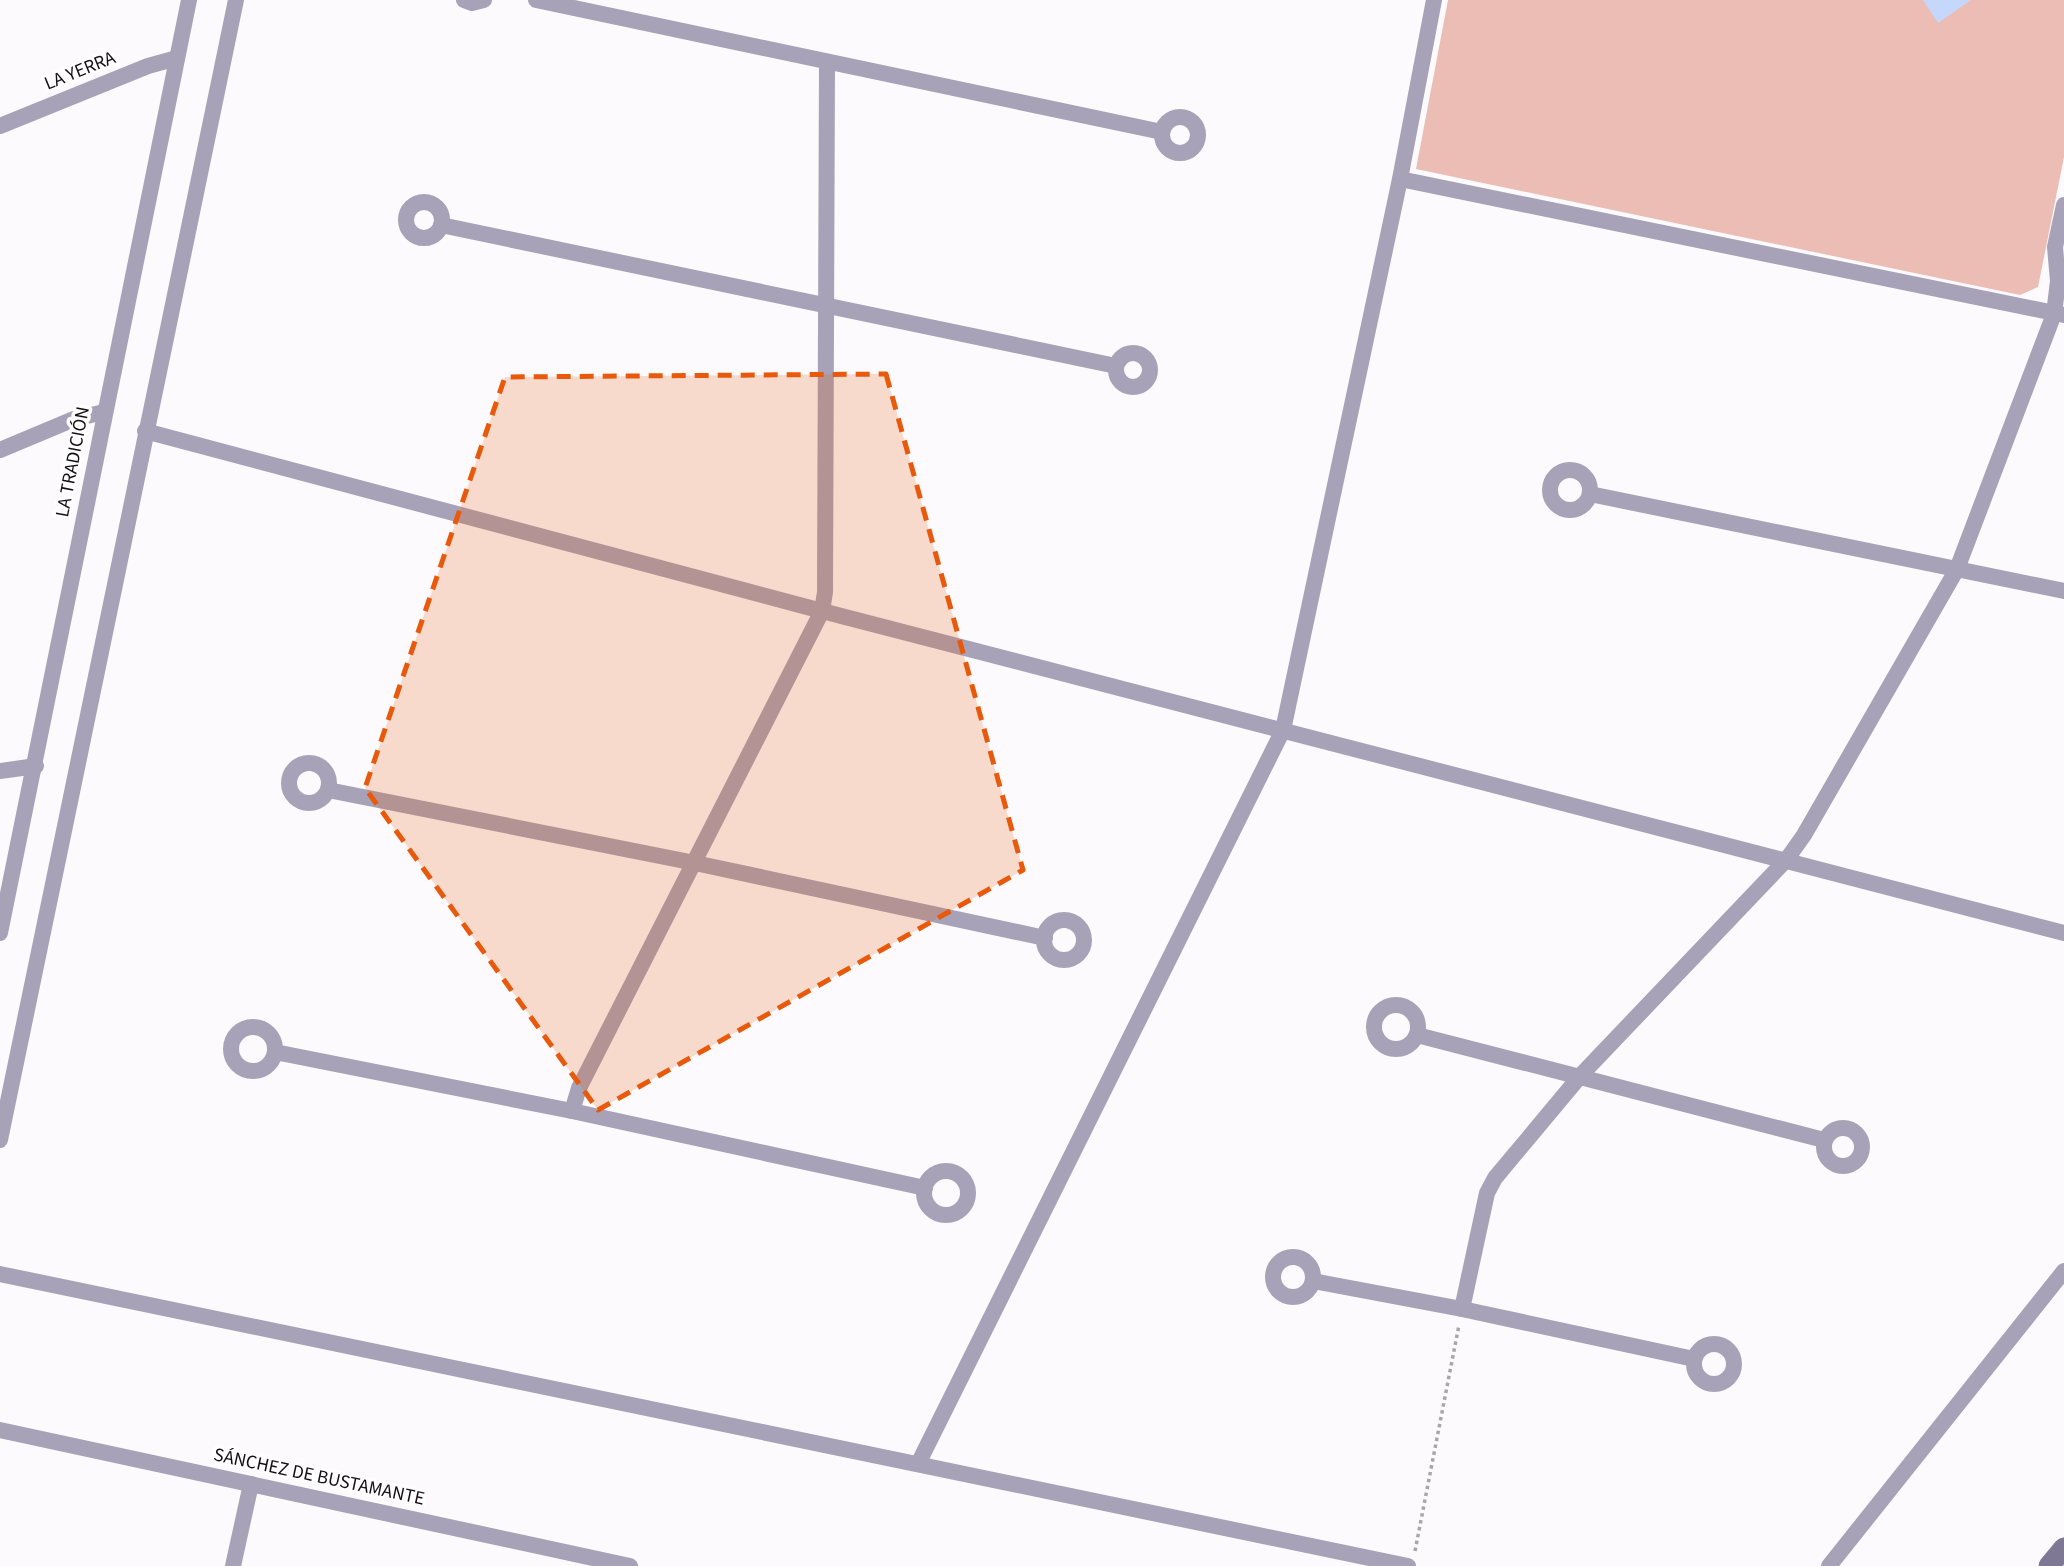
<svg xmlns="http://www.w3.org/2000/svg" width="2064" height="1566" font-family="'Source Sans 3',sans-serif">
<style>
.green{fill:#ebbdb4}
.water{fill:#c5d8fb}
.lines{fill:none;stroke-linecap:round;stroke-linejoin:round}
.path{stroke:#a9a5a9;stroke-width:3.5;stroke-dasharray:3.5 3.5;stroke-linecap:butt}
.street{stroke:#a7a2b7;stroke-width:16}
.secondary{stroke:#7e7895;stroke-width:21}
.marked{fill:#e8590c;fill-opacity:0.2;stroke:#e8590c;stroke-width:5;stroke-dasharray:14 9;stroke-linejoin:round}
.labels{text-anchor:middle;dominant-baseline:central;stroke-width:7;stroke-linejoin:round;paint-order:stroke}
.street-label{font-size:19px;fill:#140e14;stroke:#fff}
</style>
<rect width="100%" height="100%" fill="#fdfafd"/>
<polygon class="green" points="1448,0 2064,0 2064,157 2038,287 2020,295 1416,169"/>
<polygon class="water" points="1923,0 1971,0 1938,23"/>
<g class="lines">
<polyline class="path" points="1415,1551 1459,1325"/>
<g class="street">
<polyline points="464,0 472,3 484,0"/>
<polyline points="536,0 1162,132"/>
<circle cx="1180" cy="135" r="18"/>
<polyline points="0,126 148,66 177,58"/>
<polyline points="1400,179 2064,315"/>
<circle cx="424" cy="220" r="18"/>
<polyline points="441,225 1116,366"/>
<circle cx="1133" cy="370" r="17"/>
<polyline points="145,431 822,611 2064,933"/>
<polyline points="0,450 74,419 104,412"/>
<circle cx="1570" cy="490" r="20"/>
<polyline points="1590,494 2064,591"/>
<circle cx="309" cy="783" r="20"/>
<polyline points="0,771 36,766"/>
<polyline points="328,790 695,863 1045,938"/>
<circle cx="1064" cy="940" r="20"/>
<polyline points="0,933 189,0"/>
<circle cx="1396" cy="1027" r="22"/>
<circle cx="253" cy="1049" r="22"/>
<polyline points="1417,1035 1824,1140"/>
<polyline points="275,1052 572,1111 925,1188"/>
<polyline points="572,1111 579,1088 822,611 825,592 827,62"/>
<circle cx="1843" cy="1147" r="19"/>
<polyline points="0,1140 236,0"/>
<circle cx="946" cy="1193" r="22"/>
<circle cx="1293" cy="1277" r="20"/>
<polyline points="0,1274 1408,1566"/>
<polyline points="1313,1281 1462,1309 1694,1359"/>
<polyline points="1462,1309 1487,1193 1495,1178 1581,1075 1787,859 1804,835 1957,569 2054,314 2058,281 2055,247 2064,205"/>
<circle cx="1714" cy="1364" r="20"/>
<polyline points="0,1430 630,1566"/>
<polyline points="919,1462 1283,730 1400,179 1434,0"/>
<polyline points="233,1566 251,1484"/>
<polyline points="1829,1566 2064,1271"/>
</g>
<polyline class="secondary" points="2049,1566 2064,1548"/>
</g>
<path class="marked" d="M886,374L1023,870L598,1110L365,788L505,377Z"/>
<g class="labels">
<g class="street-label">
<text transform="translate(80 71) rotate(-22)">LA YERRA</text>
<text transform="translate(73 462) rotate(-79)">LA TRADICIÓN</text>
<text transform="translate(319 1477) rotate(12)">SÁNCHEZ DE BUSTAMANTE</text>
</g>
</g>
</svg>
